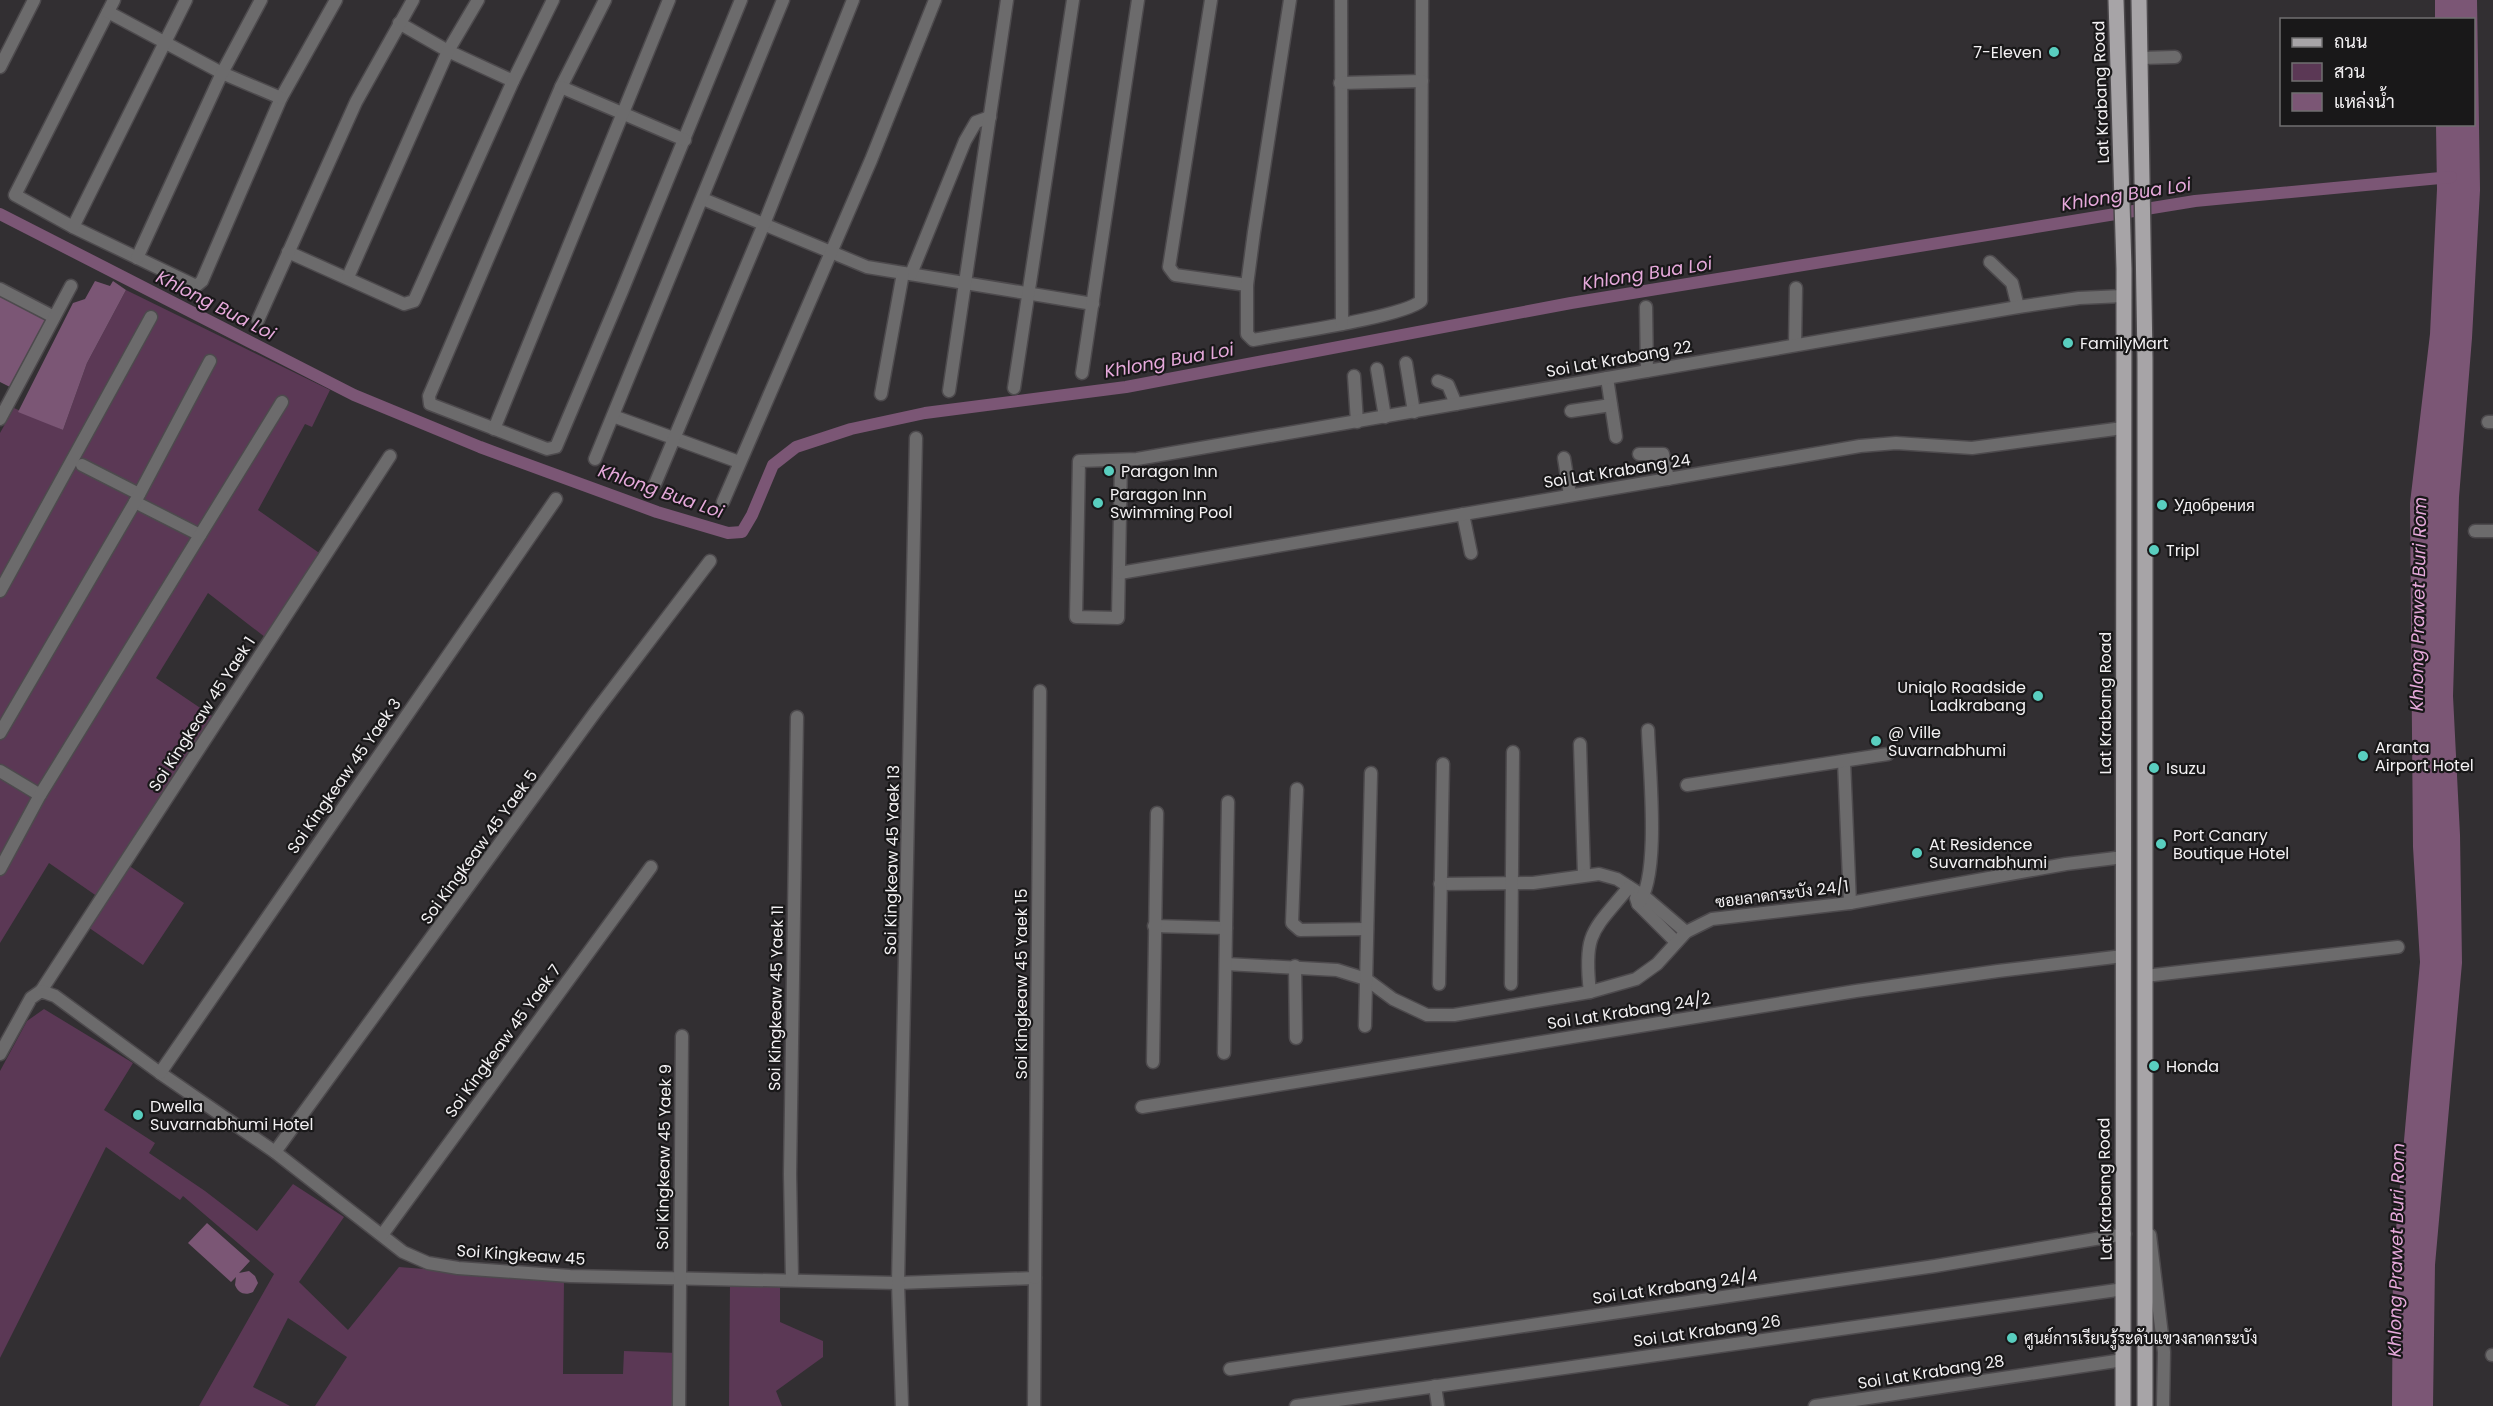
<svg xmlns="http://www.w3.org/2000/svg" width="2493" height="1406" font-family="Poppins,Sarabun,sans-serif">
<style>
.green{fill:#5b3855}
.water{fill:#7b5675}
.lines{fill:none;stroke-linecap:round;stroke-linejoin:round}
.canal{stroke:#7b5675;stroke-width:12}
.street-casing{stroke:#4d4a4d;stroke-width:15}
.primary-casing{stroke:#4d4a4d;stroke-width:18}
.street{stroke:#6c6b6c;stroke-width:12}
.primary{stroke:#a7a4a7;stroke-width:15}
.poi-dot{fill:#59cebf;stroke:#191819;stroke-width:2}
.labels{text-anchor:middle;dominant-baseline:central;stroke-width:4.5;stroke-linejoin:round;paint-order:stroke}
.poi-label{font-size:16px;fill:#f3f1f3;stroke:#191819;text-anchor:start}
.street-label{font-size:16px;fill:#f3f1f3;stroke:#191819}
.water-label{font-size:18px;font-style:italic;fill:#e6a9db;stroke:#191819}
</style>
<rect width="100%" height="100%" fill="#322f32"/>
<g class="green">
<polygon points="126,290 330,390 312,427 305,424 258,510 325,557 270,641 208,593 156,678 218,720 125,863 184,903 143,965 85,925 101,899 49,863 0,943 0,433 14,408 63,430 87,363"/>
<polygon points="44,1009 133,1063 104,1110 155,1143 149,1153 205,1191 257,1231 293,1184 344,1217 299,1282 348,1330 399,1267 564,1280 563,1374 623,1374 624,1351 678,1353 675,1406 315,1406 347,1357 288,1318 253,1387 290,1406 199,1406 274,1274 183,1196 180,1200 106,1147 0,1358 0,1071 27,1021"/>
<polygon points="730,1282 780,1283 780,1322 823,1341 823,1357 776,1391 782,1406 729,1406"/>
</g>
<g class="water">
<polygon points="2435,0 2477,0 2480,190 2472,338 2459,497 2453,696 2460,835 2462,963 2435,1265 2433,1406 2392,1406 2393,1263 2420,962 2413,847 2410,503 2430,334 2437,189 2436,125 2474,124 2474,20 2435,19"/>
<polygon points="95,281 110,286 113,281 126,290 87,363 63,430 18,412 73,303 85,299"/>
<polygon points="0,292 48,317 10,387 0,382"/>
<path d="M207,1223L250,1261L239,1273L249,1271L255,1276L258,1283L253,1292C245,1296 238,1293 235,1285L236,1277L231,1282L188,1243Z"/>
</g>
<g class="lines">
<polyline class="canal" points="0,214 354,395 480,447 657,512 728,533 742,532 752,515 773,465 796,447 851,429 925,413 1126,387 1571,303 2195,201 2451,177"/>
<g class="street-casing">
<g id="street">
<polyline points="114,0 15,195 73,227 196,286 202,281 281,98 336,0"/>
<polyline points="605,0 561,87 429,396 430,404 547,449 556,447 622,291 741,0"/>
<polyline points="1211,0 1169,267 1175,275 1247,285"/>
<path d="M1290,0L1254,232L1247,285V334L1253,340C1283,334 1403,317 1421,301L1422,0"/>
<polyline points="1341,0 1342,324"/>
<polyline points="108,12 222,73 281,98"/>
<polyline points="399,23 448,51 513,81"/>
<polyline points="2141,58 2175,57"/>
<polyline points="0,67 34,0"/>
<polyline points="1340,83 1422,81"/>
<polyline points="561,87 685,140"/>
<polyline points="703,199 867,267 1093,304"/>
<polyline points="73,227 186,0"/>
<polyline points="288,252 404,304 414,301 513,81 553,0"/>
<polyline points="137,258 222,73 261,0"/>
<polyline points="1990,262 2012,283 2018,307"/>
<polyline points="911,274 965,141 976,122 990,117"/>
<polyline points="348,277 448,51 478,0"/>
<polyline points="0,289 54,317"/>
<polyline points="1646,307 1647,371"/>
<polyline points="258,320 356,102 413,0"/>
<polyline points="1795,345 1796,288"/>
<polyline points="1406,363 1414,412"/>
<polyline points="1377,369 1385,417"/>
<polyline points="1082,373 1138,0"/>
<polyline points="1354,376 1357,422"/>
<polyline points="1607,378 1616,437"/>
<polyline points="1438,381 1448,385 1456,404"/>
<polyline points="1014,388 1073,0"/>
<polyline points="949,391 1007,0"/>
<polyline points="881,394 903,273"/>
<polyline points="1571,411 1611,405"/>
<polyline points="613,416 739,462"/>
<polyline points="0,419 71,286"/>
<polyline points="2488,422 2493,422"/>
<polyline points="494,429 669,0"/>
<polyline points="1639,454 1663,454 1668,479"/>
<polyline points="1564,458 1570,495"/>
<polyline points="595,459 783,0"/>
<polyline points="1121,462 1118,618 1076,617 1079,461 1137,459 2018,307 2079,298 2123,296"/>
<polyline points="82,465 139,494"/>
<polyline points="655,484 764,224 853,0"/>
<polyline points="135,502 200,535"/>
<polyline points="723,502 871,160 935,0"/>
<polyline points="1463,514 1471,553"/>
<polyline points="2475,531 2493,531"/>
<polyline points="1120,573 1860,446 1896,443 1972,448 2123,428"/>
<polyline points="0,591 151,317"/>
<polyline points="0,733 135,502 210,361"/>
<polyline points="1580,744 1584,874"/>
<polyline points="1844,761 1850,903"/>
<polyline points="0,771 40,795"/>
<polyline points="1687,785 1888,754"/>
<polyline points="1297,789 1292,923 1300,930 1367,929"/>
<polyline points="0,869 40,795 282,402"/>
<polyline points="1440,884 1533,883 1599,874 1617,879 1645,897 1686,932"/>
<polyline points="1636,898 1638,904 1676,942"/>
<path d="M1638,904C1661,878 1649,767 1648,730"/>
<polyline points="1154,926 1226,928"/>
<polyline points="1226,964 1337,970 1366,979 1393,999 1427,1015 1454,1015 1590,992 1636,979 1657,964 1686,932 1712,919 1850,903 2066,864 2124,857"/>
<polyline points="1295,966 1296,1038"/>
<polyline points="2145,976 2398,947"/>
<polyline points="1439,984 1443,764"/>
<polyline points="1511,984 1513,752"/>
<polyline points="41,991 390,456"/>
<path d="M1590,992C1583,932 1593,931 1629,887"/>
<polyline points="1365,1026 1371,773"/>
<polyline points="1224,1053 1228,802"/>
<polyline points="0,1054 31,998 41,991 55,996 160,1073 275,1152 403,1252 428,1263 458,1268 570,1276 898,1283 1035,1278 1034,1406"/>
<polyline points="1153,1062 1157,813"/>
<polyline points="160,1073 556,499"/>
<polyline points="1142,1107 1856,991 1998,971 2123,956"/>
<polyline points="275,1152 596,711 710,561"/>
<polyline points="382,1235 651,867"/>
<polyline points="2150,1235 2164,1352 2163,1406"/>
<polyline points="1035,1278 1040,691"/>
<polyline points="792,1279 790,1174 797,717"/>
<polyline points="2492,1355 2493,1355"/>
<polyline points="1230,1369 1935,1266 2125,1234"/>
<polyline points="1435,1386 1438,1406"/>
<polyline points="679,1406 682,1036"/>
<polyline points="902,1406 898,1283 916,438"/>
<polyline points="1296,1406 2124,1289"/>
<polyline points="1815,1406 2123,1360"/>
</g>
</g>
<g class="primary-casing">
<g id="primary">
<polyline points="2116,0 2124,269 2123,1406"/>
<polyline points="2139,0 2145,359 2145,1406"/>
</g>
</g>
<use href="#street" class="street"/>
<use href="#primary" class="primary"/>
</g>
<g class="poi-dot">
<circle cx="2054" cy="52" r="6"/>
<circle cx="2068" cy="343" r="6"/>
<circle cx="1109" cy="471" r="6"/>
<circle cx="1098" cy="503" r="6"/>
<circle cx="2162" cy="505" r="6"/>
<circle cx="2154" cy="550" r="6"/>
<circle cx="2038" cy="696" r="6"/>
<circle cx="1876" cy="741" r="6"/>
<circle cx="2363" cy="756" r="6"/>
<circle cx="2154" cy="768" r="6"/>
<circle cx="2161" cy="844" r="6"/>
<circle cx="1917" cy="853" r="6"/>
<circle cx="2154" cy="1066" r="6"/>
<circle cx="138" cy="1115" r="6"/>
<circle cx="2012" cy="1338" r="6"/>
</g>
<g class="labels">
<g class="poi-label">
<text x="2042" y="52" text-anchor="end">7-Eleven</text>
<text x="2080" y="343">FamilyMart</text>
<text x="1121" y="471">Paragon Inn</text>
<text x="1110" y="494">Paragon Inn<tspan x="1110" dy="18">Swimming Pool</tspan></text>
<text x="2174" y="505">Удобрения</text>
<text x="2166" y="550">Tripl</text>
<text x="2026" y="687" text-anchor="end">Uniqlo Roadside<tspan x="2026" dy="18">Ladkrabang</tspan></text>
<text x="1888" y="732">@ Ville<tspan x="1888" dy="18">Suvarnabhumi</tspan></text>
<text x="2375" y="747">Aranta<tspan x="2375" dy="18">Airport Hotel</tspan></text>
<text x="2166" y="768">Isuzu</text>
<text x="2173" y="835">Port Canary<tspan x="2173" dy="18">Boutique Hotel</tspan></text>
<text x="1929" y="844">At Residence<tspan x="1929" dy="18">Suvarnabhumi</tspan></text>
<text x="2166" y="1066">Honda</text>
<text x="150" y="1106">Dwella<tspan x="150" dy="18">Suvarnabhumi Hotel</tspan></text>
<text x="2024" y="1338">ศูนย์การเรียนรู้ระดับแขวงลาดกระบัง</text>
</g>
<g class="street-label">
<text transform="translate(2101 92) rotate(-92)">Lat Krabang Road</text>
<text transform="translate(1619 359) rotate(-10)">Soi Lat Krabang 22</text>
<text transform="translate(1617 471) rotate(-9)">Soi Lat Krabang 24</text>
<text transform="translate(2105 703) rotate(-90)">Lat Krabang Road</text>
<text transform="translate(202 714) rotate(-57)">Soi Kingkeaw 45 Yaek 1</text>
<text transform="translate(344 776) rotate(-55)">Soi Kingkeaw 45 Yaek 3</text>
<text transform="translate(479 847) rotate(-54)">Soi Kingkeaw 45 Yaek 5</text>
<text transform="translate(892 860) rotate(-89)">Soi Kingkeaw 45 Yaek 13</text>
<text transform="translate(1782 894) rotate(-7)">ซอยลาดกระบัง 24/1</text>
<text transform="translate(1021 984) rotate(-90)">Soi Kingkeaw 45 Yaek 15</text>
<text transform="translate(776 998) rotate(-89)">Soi Kingkeaw 45 Yaek 11</text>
<text transform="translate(1629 1011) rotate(-9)">Soi Lat Krabang 24/2</text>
<text transform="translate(503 1041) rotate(-54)">Soi Kingkeaw 45 Yaek 7</text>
<text transform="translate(664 1157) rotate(-89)">Soi Kingkeaw 45 Yaek 9</text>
<text transform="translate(2105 1189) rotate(-91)">Lat Krabang Road</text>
<text transform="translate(521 1255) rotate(4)">Soi Kingkeaw 45</text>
<text transform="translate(1675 1287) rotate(-8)">Soi Lat Krabang 24/4</text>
<text transform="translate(1707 1331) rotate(-8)">Soi Lat Krabang 26</text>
<text transform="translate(1931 1372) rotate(-9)">Soi Lat Krabang 28</text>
</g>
<g class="water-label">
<text transform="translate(2126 194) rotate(-9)">Khlong Bua Loi</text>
<text transform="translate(1647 273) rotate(-9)">Khlong Bua Loi</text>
<text transform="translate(216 305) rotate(27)">Khlong Bua Loi</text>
<text transform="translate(1169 360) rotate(-10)">Khlong Bua Loi</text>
<text transform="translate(661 491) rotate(19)">Khlong Bua Loi</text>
<text transform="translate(2418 604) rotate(-89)">Khlong Prawet Buri Rom</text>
<text transform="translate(2396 1250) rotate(-89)">Khlong Prawet Buri Rom</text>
</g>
</g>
<rect x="2280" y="18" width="195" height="108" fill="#191819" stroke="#706f70" stroke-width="1.5"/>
<rect x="2292" y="38" width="30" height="9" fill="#a7a4a7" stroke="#706f70" stroke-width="1.5"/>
<text x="2334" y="48" font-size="18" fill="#f3f1f3">ถนน</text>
<rect x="2292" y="63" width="30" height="18" fill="#5b3855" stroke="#706f70" stroke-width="1.5"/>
<text x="2334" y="78" font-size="18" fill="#f3f1f3">สวน</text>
<rect x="2292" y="93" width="30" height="18" fill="#7b5675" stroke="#706f70" stroke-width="1.5"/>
<text x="2334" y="108" font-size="18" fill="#f3f1f3">แหล่งน้ำ</text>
</svg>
